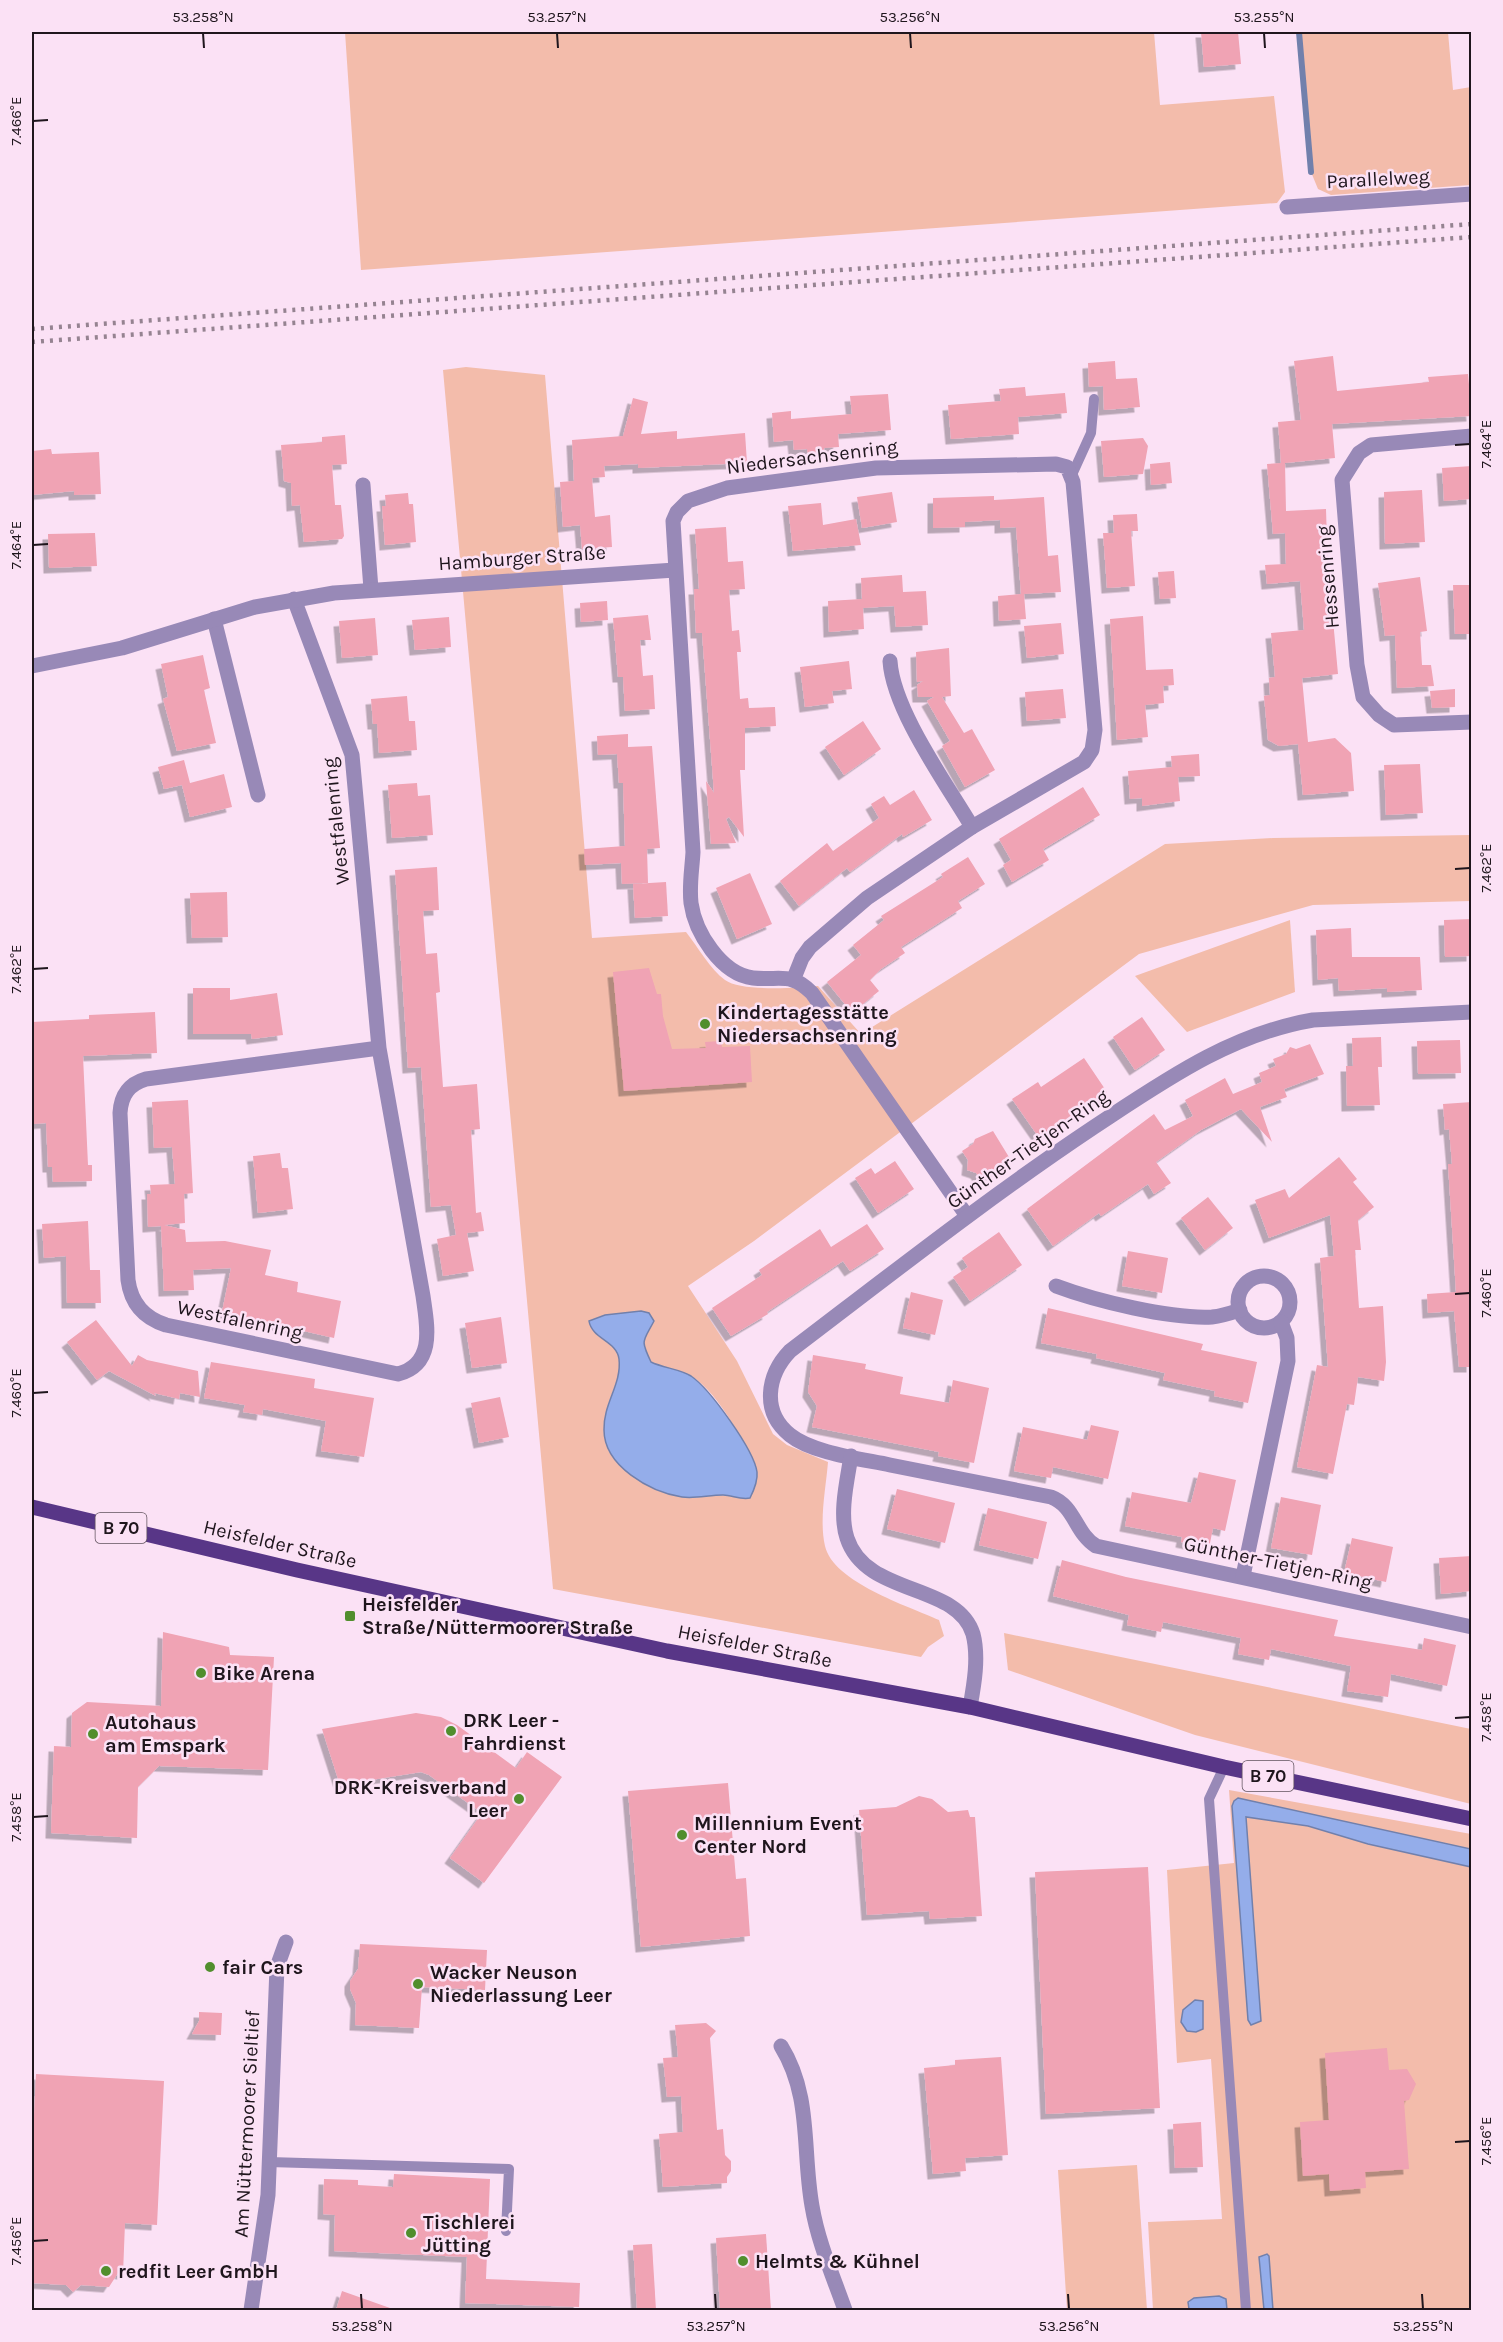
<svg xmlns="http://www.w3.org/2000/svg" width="1503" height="2342" font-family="Karla,sans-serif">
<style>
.green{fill:#f3bcab;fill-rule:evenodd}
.water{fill:#94adea;stroke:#7180ac;stroke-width:1.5}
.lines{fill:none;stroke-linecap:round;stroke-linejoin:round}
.stream{stroke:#7180ac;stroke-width:6}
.building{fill:#f0a3b4;filter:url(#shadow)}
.lane{stroke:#9889b7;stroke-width:10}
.street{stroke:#9889b7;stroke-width:15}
.primary{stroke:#583687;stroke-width:15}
.rail{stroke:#958391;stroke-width:4.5;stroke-dasharray:3 6;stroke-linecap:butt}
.ticks{fill:none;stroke:#1f161d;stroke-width:2}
.poi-dot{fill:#518e2d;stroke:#fbe1f5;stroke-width:2}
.labels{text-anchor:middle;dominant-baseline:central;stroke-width:5;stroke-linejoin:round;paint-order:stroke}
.shield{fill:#fbe1f5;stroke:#61535e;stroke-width:1.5}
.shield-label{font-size:18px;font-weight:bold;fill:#1f161d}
.street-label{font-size:20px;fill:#1f161d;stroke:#fbe1f5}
.poi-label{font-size:20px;font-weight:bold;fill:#1f161d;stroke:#fbe1f5;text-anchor:start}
.neatline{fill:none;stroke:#1f161d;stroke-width:2}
.ticks-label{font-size:15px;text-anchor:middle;fill:#1f161d}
</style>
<defs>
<filter id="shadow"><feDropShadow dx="-5.5" dy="5.5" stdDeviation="0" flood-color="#0004"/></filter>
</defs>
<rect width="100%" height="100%" fill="#fbe1f5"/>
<g class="green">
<polygon points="345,32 1154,32 1160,105 1274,96 1285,192 1277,203 361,270"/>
<polygon points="1299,32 1448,32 1453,90 1471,87 1471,185 1331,195 1318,189 1311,172"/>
<path d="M466,367L545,375L592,938L686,932C698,947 710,969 725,980C741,992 797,988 818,986L861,1034L1165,844L1273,838L1471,835V901L1313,905L1139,954L754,1241L688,1286L737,1361L773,1434L787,1445L828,1462C826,1488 819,1520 825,1546C833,1582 908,1606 939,1620L944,1636L928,1647L921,1657L553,1589L443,370ZM618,1314L649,1330L643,1335V1344L651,1362C663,1368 676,1369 687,1374C716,1387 741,1438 755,1465L743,1499C723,1491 705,1499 684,1497C656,1494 622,1475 610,1449C591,1410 630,1378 618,1352C614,1344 601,1337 594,1331L605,1315Z"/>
<polygon points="1290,920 1295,992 1187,1032 1135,976"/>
<polygon points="1004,1633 1471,1729 1471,1804 1195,1735 1008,1670"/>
<polygon points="1229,1790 1471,1834 1471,2310 1153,2310 1148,2222 1222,2219 1211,2059 1177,2063 1167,1870 1234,1863"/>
<polygon points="1137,2165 1147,2310 1067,2310 1058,2170"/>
</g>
<g class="water">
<path d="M641,1311L649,1313L654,1321C643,1342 640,1339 651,1362C663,1368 680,1369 691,1376C710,1389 754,1450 757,1472C758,1481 754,1490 750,1498C740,1500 732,1495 723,1495C709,1495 695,1499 682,1497C650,1492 604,1466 604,1430C603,1404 622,1384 619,1359C617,1341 592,1339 589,1321L605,1315Z"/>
<polygon points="1238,1798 1471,1849 1471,1867 1368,1844 1308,1826 1246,1817 1261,2021 1251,2025 1248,2020 1232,1806 1234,1801"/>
<polygon points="1195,2000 1203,2001 1203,2029 1196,2032 1187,2031 1181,2022 1183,2010"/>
<polygon points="1267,2254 1269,2256 1273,2310 1264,2310 1259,2257"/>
<polygon points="1219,2296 1226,2299 1227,2310 1189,2309 1188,2302 1194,2298"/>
</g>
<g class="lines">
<polyline class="stream" points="1299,32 1311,172"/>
</g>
<g class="building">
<polygon points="1201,32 1238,32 1241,64 1204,67"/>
<polygon points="1333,356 1337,391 1429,382 1428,377 1468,374 1472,416 1332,424 1335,458 1285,463 1286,511 1326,509 1328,573 1334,573 1337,609 1332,609 1338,674 1302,678 1308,742 1335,738 1351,753 1354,791 1303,795 1298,744 1279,746 1268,740 1264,696 1270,695 1269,678 1275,677 1271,633 1304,630 1300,581 1267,584 1265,565 1286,564 1285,533 1273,534 1267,464 1281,463 1278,422 1301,420 1294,361"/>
<polygon points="1115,361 1116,379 1137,378 1140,407 1104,410 1103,386 1089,387 1088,363"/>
<polygon points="1025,387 1026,396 1065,393 1067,413 1018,417 1019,434 951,439 948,405 1001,401 999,389"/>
<polygon points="888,394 891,430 838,434 839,447 824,448 825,455 808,456 807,449 794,450 793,440 774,442 772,413 791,411 791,419 852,414 850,396"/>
<polygon points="633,398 648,402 641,434 677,431 677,439 745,433 747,463 638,468 638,464 604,466 605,477 592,478 595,517 610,515 612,547 582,549 580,525 563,527 560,482 574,481 572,440 623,436"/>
<polygon points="345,435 347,464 332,465 335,505 341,505 344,536 342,539 304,542 300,505 292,506 291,483 284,481 281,445 322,442 322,437"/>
<polygon points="1143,438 1148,446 1143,474 1104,477 1101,441"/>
<polygon points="51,449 52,454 99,452 101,494 74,495 74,491 32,495 32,451"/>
<polygon points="1170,462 1172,483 1151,485 1150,464"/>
<polygon points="1472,466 1472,499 1444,501 1442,468"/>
<polygon points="1422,490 1425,542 1385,544 1384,492"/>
<polygon points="892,492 897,522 862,528 857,497"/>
<polygon points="408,493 409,504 413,504 416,542 385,545 382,506 386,506 385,495"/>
<polygon points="994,496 994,500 1044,497 1048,556 1058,555 1061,592 1024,594 1026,619 999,621 998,596 1021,594 1016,527 1000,528 1000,520 965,522 965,527 933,528 933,498"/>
<polygon points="821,503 823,525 856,519 861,545 793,551 788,506"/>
<polygon points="1137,514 1138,531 1131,531 1135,586 1107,588 1103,533 1114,533 1113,515"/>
<polygon points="726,527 728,562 743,561 745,589 729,590 732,631 739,630 741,652 737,652 740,699 748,698 749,708 775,707 776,726 745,728 745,770 740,770 744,837 729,817 726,819 736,843 711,844 706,781 714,793 702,633 696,633 694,589 699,589 695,529"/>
<polygon points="95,533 97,566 49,568 48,534"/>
<polygon points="1174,571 1176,598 1160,599 1158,572"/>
<polygon points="902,575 903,592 926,591 928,625 896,627 894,606 863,608 864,629 829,632 828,601 862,599 861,578"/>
<polygon points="1420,577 1427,631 1420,632 1422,665 1431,665 1434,686 1397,688 1395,635 1385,636 1378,583"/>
<polygon points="1453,585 1472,585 1472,634 1455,634"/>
<polygon points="607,601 608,620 581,622 580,603"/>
<polygon points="648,615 651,640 640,640 643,676 653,675 655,709 625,711 623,677 618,677 613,618"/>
<polygon points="1143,616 1146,670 1173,669 1174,685 1163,686 1164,703 1145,705 1148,737 1117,740 1110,619"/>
<polygon points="449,617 451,647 415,650 412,620"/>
<polygon points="375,618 378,655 342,658 339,621"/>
<polygon points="1061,623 1064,654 1027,658 1024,626"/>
<polygon points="949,648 951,696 942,697 964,733 972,729 995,770 965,787 942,746 950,741 927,701 934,697 918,697 917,685 923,681 917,682 916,652"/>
<polygon points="203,655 210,688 204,690 216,743 177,751 163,699 168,697 161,664"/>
<polygon points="849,661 852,689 832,691 834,703 805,707 800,667"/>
<polygon points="1063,689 1066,718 1027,721 1025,692"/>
<polygon points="1455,689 1455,707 1432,708 1430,691"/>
<polygon points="407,696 409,721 415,721 417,750 379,753 377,724 373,724 371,699"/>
<polygon points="863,721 881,749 844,775 825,747"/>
<polygon points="628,734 628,747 652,746 660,848 647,849 648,883 622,884 621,863 585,865 584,849 625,846 623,783 619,783 617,754 598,755 597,736"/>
<polygon points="1199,754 1200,776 1178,777 1180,801 1142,806 1142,798 1130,799 1128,771 1172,767 1171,756"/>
<polygon points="184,760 190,783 224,774 232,807 190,817 182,785 164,789 158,767"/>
<polygon points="1420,764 1423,813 1386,815 1384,765"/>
<polygon points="417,783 418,796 430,795 433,835 392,838 388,785"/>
<polygon points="1083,787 1100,815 1043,849 1049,860 1012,882 1003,865 1011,860 999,839"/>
<polygon points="914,790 932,820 903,837 902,834 850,872 847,868 799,906 780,881 827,843 833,851 879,818 871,804 884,796 890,805"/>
<polygon points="968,857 985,884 958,901 962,908 901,947 905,953 881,969 870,980 879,991 852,1013 827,982 861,955 853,945 884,920 881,916 943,877 941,874"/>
<polygon points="437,867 439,910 423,911 426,954 437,953 440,992 436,993 443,1087 477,1084 480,1129 471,1130 476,1213 481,1212 484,1231 467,1233 474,1271 443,1276 437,1239 456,1235 451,1205 431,1207 421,1067 408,1068 395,870"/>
<polygon points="750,873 772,924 737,939 716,888"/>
<polygon points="666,882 668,916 635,918 633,884"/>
<polygon points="227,892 228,937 192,938 190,893"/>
<polygon points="1472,919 1472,956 1445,957 1444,920"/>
<polygon points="1351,928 1352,957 1420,957 1422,990 1387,992 1387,988 1339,991 1338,978 1318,980 1316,930"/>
<polygon points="649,968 657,994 661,994 663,1016 672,1049 706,1048 705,1042 721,1041 722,1047 750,1046 752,1082 624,1091 613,972"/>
<polygon points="193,988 230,988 230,1000 277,993 283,1035 252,1039 251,1034 193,1034"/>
<polygon points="155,1012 157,1053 83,1056 88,1165 92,1165 92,1181 53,1182 52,1167 48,1167 46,1123 34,1124 32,1022 89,1019 89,1015"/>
<polygon points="1142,1017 1165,1050 1135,1070 1113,1037"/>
<polygon points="1381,1037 1382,1067 1378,1067 1380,1105 1347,1106 1346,1066 1353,1066 1352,1038"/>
<polygon points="1460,1040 1461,1073 1418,1074 1417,1041"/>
<polygon points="1310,1044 1324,1074 1284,1089 1287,1097 1260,1107 1272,1142 1241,1109 1201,1130 1156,1162 1171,1183 1154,1194 1148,1184 1101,1216 1099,1213 1053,1246 1027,1209 1154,1114 1165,1130 1193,1116 1185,1100 1225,1078 1233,1094 1262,1082 1259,1073 1276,1066 1273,1059 1286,1054 1290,1047 1296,1049"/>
<polygon points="1084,1058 1107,1092 1040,1139 1012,1099 1038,1082 1041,1087"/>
<polygon points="188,1100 193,1193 184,1194 185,1223 164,1225 185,1230 186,1242 225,1241 271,1250 265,1275 298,1282 297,1292 341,1301 334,1338 222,1312 231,1268 193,1270 194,1290 164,1291 161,1226 148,1227 147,1194 151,1194 150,1185 175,1184 172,1147 154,1148 152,1102"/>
<polygon points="1472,1102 1472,1367 1459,1367 1454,1311 1428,1313 1427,1294 1456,1292 1448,1164 1452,1164 1449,1129 1445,1130 1443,1104"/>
<polygon points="993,1131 1012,1162 982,1181 976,1173 967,1170 968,1160 962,1151 973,1144 975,1139"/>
<polygon points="280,1153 282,1168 288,1168 293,1209 258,1213 253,1156"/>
<polygon points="1339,1157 1357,1179 1353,1182 1374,1207 1358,1220 1361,1250 1355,1250 1359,1308 1383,1306 1386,1362 1384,1381 1358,1377 1354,1405 1347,1404 1333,1474 1297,1467 1317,1365 1328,1367 1320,1258 1334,1256 1330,1215 1269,1238 1255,1200 1285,1189 1289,1198"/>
<polygon points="895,1161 914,1189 878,1213 855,1178 871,1168 875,1174"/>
<polygon points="1208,1197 1233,1228 1205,1250 1181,1218"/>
<polygon points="88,1221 90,1270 100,1270 101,1303 67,1303 66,1256 44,1258 42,1224"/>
<polygon points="867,1224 884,1249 850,1271 843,1261 767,1312 768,1314 731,1336 712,1308 762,1275 759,1270 820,1229 831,1247"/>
<polygon points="999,1232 1022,1265 970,1301 953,1277 968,1267 962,1258"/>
<polygon points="1128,1251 1168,1258 1162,1293 1122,1286"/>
<polygon points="911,1292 943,1300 935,1335 903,1328"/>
<polygon points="1048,1308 1203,1344 1201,1350 1257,1362 1248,1403 1214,1396 1215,1391 1163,1380 1165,1373 1096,1358 1097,1354 1041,1343"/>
<polygon points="501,1317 507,1363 472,1368 465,1323"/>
<polygon points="96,1320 132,1366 138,1355 147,1360 198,1371 200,1397 180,1393 179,1399 154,1393 156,1396 109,1371 97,1380 67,1342"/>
<polygon points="813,1355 866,1364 865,1369 903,1377 900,1394 949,1403 953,1380 989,1388 974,1463 938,1456 939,1452 812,1427 817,1406 808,1392"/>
<polygon points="211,1362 315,1379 314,1388 374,1398 364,1457 321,1451 326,1421 263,1409 262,1415 243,1412 245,1405 204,1398"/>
<polygon points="500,1397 509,1437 479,1443 471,1403"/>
<polygon points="1091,1425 1119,1431 1108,1479 1053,1467 1051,1478 1014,1471 1023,1427 1087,1440"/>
<polygon points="1199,1472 1236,1480 1225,1531 1213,1528 1209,1548 1181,1542 1182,1537 1125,1526 1132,1492 1191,1503"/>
<polygon points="897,1489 955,1503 945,1543 887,1529"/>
<polygon points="1281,1497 1321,1505 1312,1555 1271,1548"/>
<polygon points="988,1508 1047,1522 1038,1559 979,1545"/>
<polygon points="1352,1538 1393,1547 1386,1582 1344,1573"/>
<polygon points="1472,1556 1472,1591 1441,1594 1439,1558"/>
<polygon points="1062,1560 1126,1577 1338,1620 1334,1636 1422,1650 1424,1638 1456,1645 1447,1686 1391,1674 1388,1697 1347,1691 1351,1666 1271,1649 1269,1660 1238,1654 1241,1638 1163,1622 1161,1632 1127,1625 1129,1615 1053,1596"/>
<polygon points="163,1632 229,1647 230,1655 274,1657 268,1770 159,1766 138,1787 137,1838 51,1833 54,1746 71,1747 72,1713 87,1702 161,1706"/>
<polygon points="416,1713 441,1717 457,1725 516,1768 527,1752 562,1777 484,1883 450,1858 482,1813 429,1775 421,1772 340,1785 322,1729"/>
<polygon points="728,1783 736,1879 746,1878 750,1936 641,1947 628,1791"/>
<polygon points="919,1796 932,1799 948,1812 968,1810 970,1817 975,1817 982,1916 930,1919 929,1911 867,1915 859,1810 896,1807"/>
<polygon points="1148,1867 1160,2108 1046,2114 1035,1872"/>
<polygon points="360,1944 487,1950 485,1990 422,1987 419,2028 355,2025 356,2003 350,1989 350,1981 358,1969"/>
<polygon points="199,2012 222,2013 221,2035 192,2034 199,2021"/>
<polygon points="706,2023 716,2031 710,2038 717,2130 723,2129 725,2155 731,2161 731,2171 727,2177 727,2183 663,2187 659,2134 683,2132 681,2096 667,2097 663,2058 678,2057 675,2025"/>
<polygon points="1387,2048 1389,2070 1407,2069 1416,2084 1409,2100 1404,2101 1409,2169 1365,2172 1366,2188 1330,2191 1329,2174 1303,2176 1300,2122 1329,2120 1325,2053"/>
<polygon points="1001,2057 1008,2155 965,2158 966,2171 933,2174 924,2068 955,2065 955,2060"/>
<polygon points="36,2074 164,2081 157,2225 125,2223 123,2274 118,2273 109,2287 81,2285 73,2292 66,2285 32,2283 32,2160"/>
<polygon points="1201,2122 1203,2167 1175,2168 1173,2124"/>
<polygon points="394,2174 490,2179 486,2279 580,2283 579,2307 465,2303 467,2257 334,2251 335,2215 323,2214 324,2179 358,2180 358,2185 393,2187"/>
<polygon points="766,2234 771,2310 720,2310 716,2238"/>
<polygon points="652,2244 656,2310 637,2310 633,2245"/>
<polygon points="342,2291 390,2308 389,2310 336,2310"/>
</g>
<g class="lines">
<g class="lane">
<polyline points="1071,477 1091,433 1094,399"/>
<polyline points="1224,1767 1209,1799 1246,2310"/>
<polyline points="269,2162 509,2169 506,2231"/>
</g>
<g class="street">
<polyline points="1287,207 1472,194"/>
<polyline points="1472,436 1371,445 1359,453 1342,480 1357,665 1363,697 1379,715 1394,725 1472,722"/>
<polyline points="363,485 371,589"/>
<path d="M294,599L352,755L379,1048L423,1296C427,1325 436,1364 398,1374L166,1325C144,1318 131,1303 128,1280L120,1113C121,1095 129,1084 146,1079L379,1048"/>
<polyline points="214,619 258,795"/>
<path d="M890,661C893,710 946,783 972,827"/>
<polyline points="32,666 122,648 255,607 334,593 675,570"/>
<path d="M794,978L802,958L810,947L867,898L972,827L1084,762L1092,750L1095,730L1073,482L1067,467L1056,464L876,468L727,488L688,501L677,512L673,521L693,852C692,870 689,885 691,903C695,932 721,974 753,978C780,981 790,971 812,993L967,1216"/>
<path d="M1472,1012L1313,1020C1230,1034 1164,1081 1094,1127C989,1197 890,1275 790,1351C767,1375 761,1412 790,1435C812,1453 862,1459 890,1465C944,1476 998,1486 1051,1497C1075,1506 1075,1533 1096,1546L1472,1627"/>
<circle cx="1264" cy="1302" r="26"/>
<path d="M1056,1286C1096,1301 1170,1319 1212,1317C1222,1316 1231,1313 1240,1310"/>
<path d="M851,1456C847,1481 839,1514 847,1538C866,1597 957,1582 973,1634C979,1657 974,1685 970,1707"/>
<polyline points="1243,1576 1288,1361 1287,1338 1281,1322"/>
<path d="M781,2046C812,2096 802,2150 812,2206C818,2242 833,2276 845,2310"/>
<polyline points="251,2310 268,2195 277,1967 286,1942"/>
</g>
<polyline class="primary" points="32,1507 297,1570 667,1651 970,1707 1224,1767 1472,1819"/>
<g class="rail">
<polyline points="32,329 1472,224"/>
<polyline points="32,342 1472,237"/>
</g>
</g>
<path class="ticks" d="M203,33L204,48M557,33L558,48M910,33L911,48M1264,33L1265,48M33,121L48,120M1455,445L1470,444M33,545L48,544M1455,869L1470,868M33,969L48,968M1455,1294L1470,1293M33,1393L48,1392M1455,1718L1470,1717M33,1817L48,1816M1455,2142L1470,2141M33,2241L48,2240M361,2294L362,2309M715,2294L716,2309M1068,2294L1069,2309M1422,2294L1423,2309"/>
<g class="poi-dot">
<circle cx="705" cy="1024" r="6"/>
<rect x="344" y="1610" width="12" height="12" rx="3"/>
<circle cx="201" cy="1673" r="6"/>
<circle cx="451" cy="1731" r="6"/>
<circle cx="93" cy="1734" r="6"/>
<circle cx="519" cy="1799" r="6"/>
<circle cx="682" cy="1835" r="6"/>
<circle cx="210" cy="1967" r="6"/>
<circle cx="418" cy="1984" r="6"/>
<circle cx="411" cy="2233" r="6"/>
<circle cx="743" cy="2261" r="6"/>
<circle cx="106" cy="2271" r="6"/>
</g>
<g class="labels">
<g class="shield">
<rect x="95.5" y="1513" width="51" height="30" rx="4.5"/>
<rect x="1242.5" y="1761" width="51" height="30" rx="4.5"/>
</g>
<g class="shield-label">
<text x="121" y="1528">B 70</text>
<text x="1268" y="1776">B 70</text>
</g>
<g class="street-label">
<text transform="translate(1378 179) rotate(-3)">Parallelweg</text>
<text transform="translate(812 457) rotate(-7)">Niedersachsenring</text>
<text transform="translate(522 558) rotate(-4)">Hamburger Straße</text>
<text transform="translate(1328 577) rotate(-95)">Hessenring</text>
<text transform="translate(336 821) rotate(-96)">Westfalenring</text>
<text transform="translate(1028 1149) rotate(-35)">Günther-Tietjen-Ring</text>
<text transform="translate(240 1320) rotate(12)">Westfalenring</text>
<text transform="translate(280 1544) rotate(13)">Heisfelder Straße</text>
<text transform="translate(1278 1563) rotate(12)">Günther-Tietjen-Ring</text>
<text transform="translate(755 1646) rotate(11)">Heisfelder Straße</text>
<text transform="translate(247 2124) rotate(-87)">Am Nüttermoorer Sieltief</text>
</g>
<g class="poi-label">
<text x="717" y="1012">Kindertagesstätte<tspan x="717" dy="23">Niedersachsenring</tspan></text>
<text x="362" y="1604">Heisfelder<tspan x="362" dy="23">Straße/Nüttermoorer Straße</tspan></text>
<text x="213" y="1673">Bike Arena</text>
<text x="463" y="1720">DRK Leer -<tspan x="463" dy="23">Fahrdienst</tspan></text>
<text x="105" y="1722">Autohaus<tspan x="105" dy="23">am Emspark</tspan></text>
<text x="507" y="1787" text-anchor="end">DRK-Kreisverband<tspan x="507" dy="23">Leer</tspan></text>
<text x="694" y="1823">Millennium Event<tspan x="694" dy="23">Center Nord</tspan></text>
<text x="222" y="1967">fair Cars</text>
<text x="430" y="1972">Wacker Neuson<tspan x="430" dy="23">Niederlassung Leer</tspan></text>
<text x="423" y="2222">Tischlerei<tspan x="423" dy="23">Jütting</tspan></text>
<text x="755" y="2261">Helmts &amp; Kühnel</text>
<text x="118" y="2271">redfit Leer GmbH</text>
</g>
</g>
<rect width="1503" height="2342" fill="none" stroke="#fbe1f5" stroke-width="66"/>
<rect x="33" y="33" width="1437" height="2276" class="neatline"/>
<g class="ticks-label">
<text x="203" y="22">53.258°N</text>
<text x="557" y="22">53.257°N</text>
<text x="910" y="22">53.256°N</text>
<text x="1264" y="22">53.255°N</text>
<text transform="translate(16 121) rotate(-90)" y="5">7.466°E</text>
<text transform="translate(1486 444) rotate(-90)" y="5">7.464°E</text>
<text transform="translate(16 545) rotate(-90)" y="5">7.464°E</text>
<text transform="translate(1486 868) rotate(-90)" y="5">7.462°E</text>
<text transform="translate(16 969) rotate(-90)" y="5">7.462°E</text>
<text transform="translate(1486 1293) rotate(-90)" y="5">7.460°E</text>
<text transform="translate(16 1393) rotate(-90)" y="5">7.460°E</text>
<text transform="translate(1486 1717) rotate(-90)" y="5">7.458°E</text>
<text transform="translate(16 1817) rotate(-90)" y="5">7.458°E</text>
<text transform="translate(1486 2141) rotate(-90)" y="5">7.456°E</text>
<text transform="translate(16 2241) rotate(-90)" y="5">7.456°E</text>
<text x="362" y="2331">53.258°N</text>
<text x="716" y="2331">53.257°N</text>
<text x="1069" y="2331">53.256°N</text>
<text x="1423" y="2331">53.255°N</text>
</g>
</svg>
